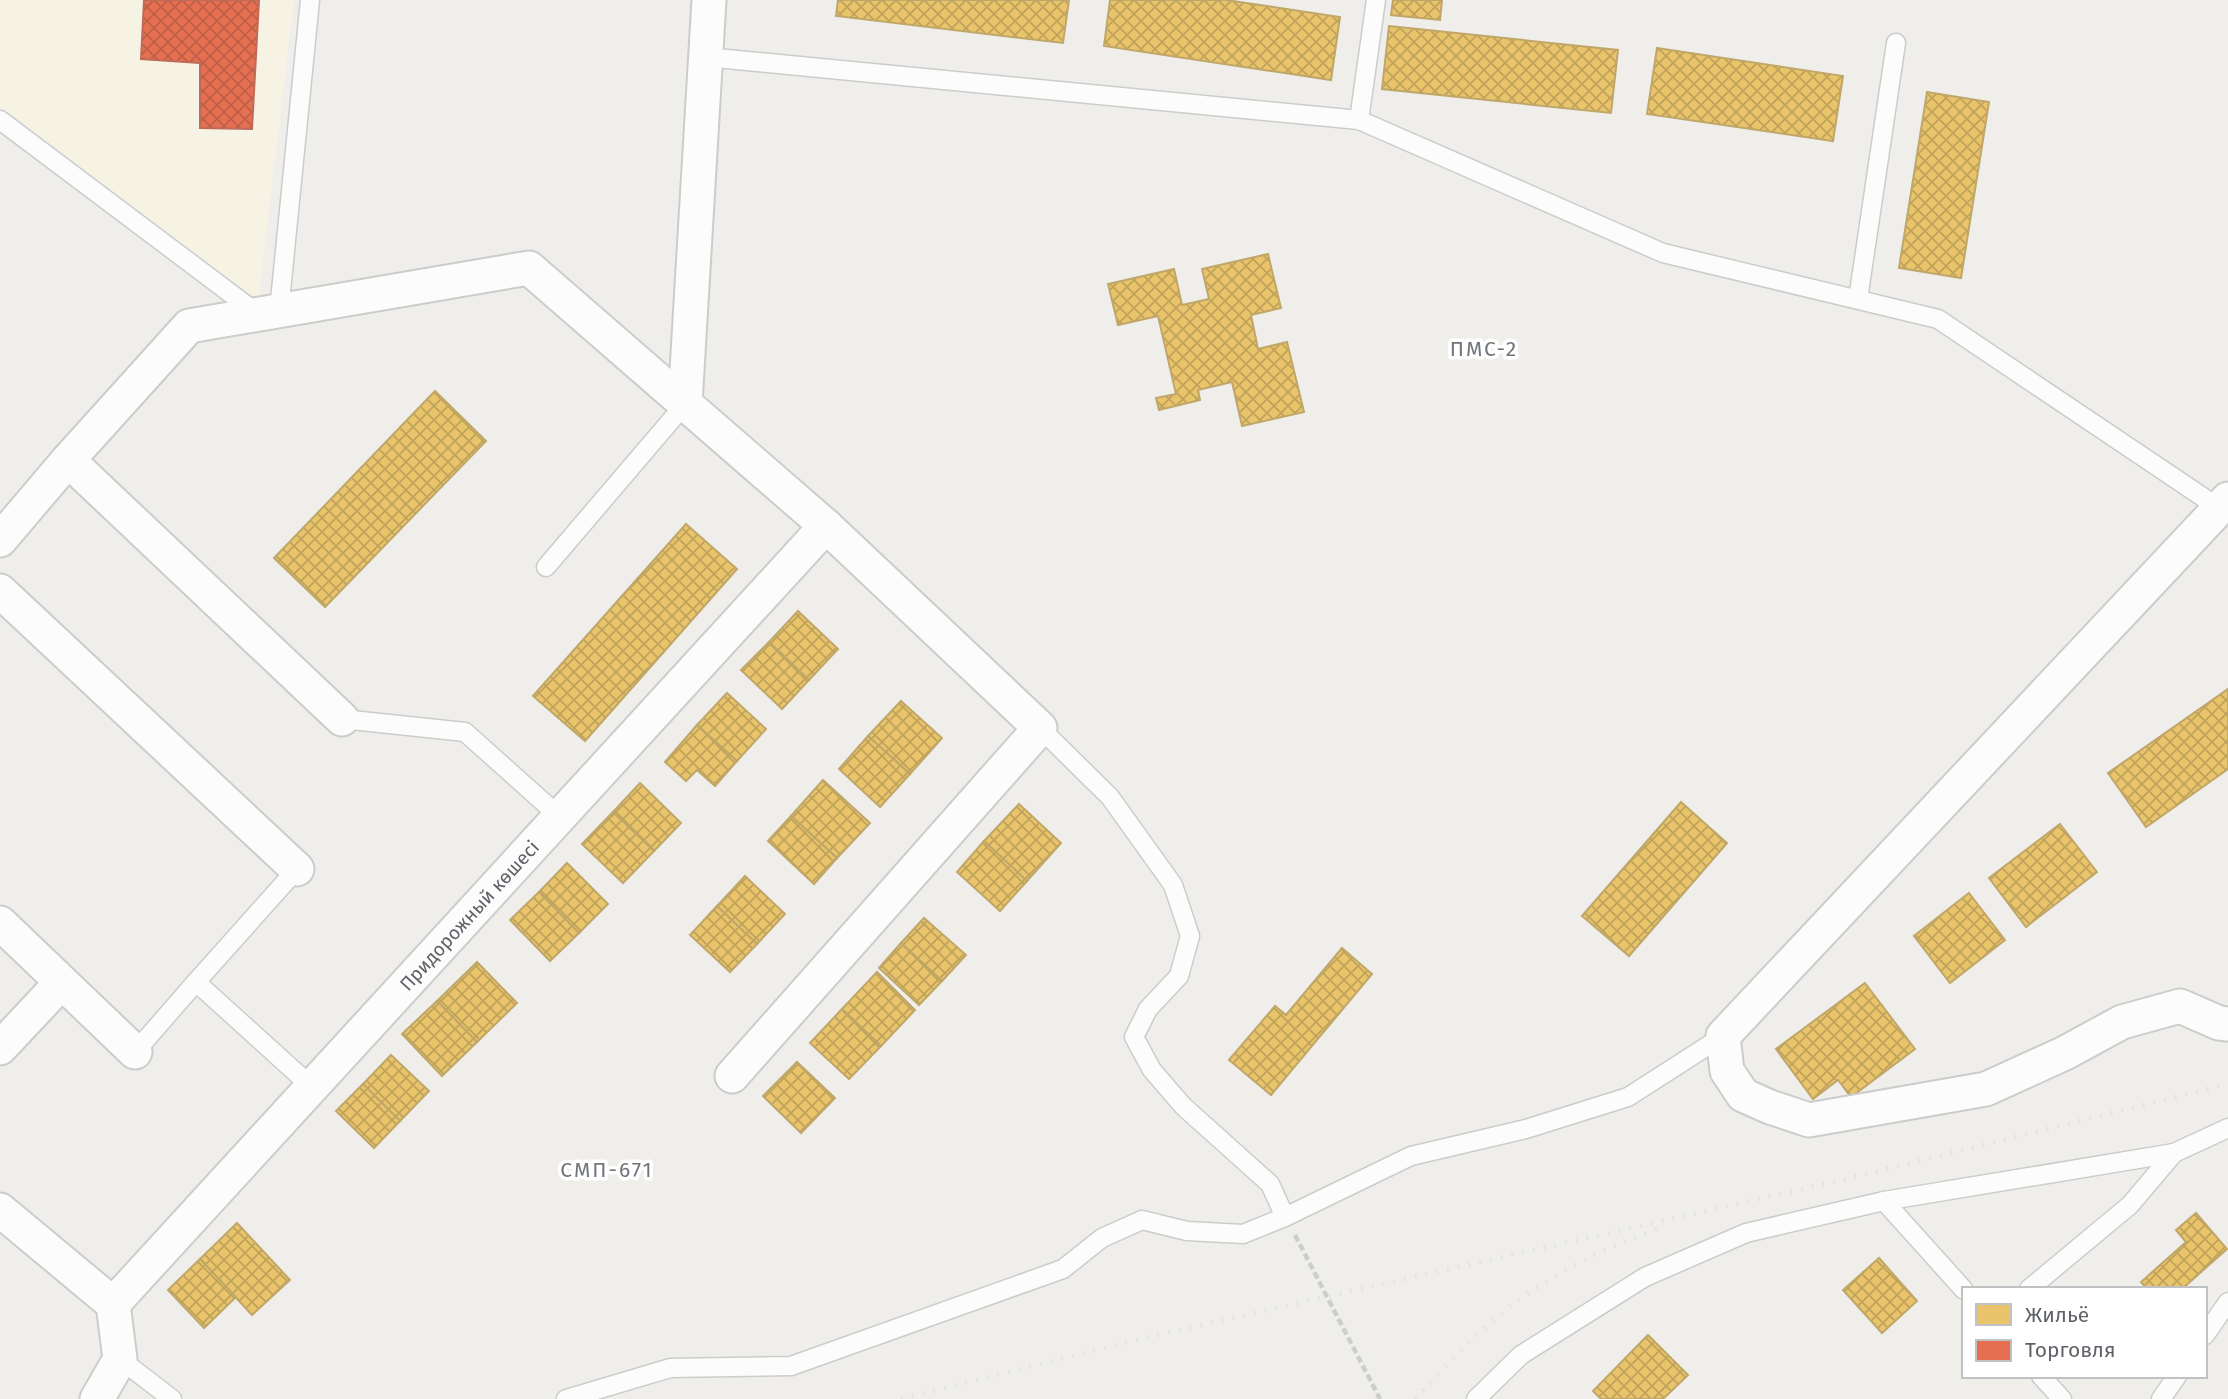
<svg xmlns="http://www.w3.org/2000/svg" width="2228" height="1399" font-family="'Fira Sans',sans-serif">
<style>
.commercial{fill:#f7f3e4}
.homes{fill:url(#homes-cross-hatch);stroke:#c0a769;stroke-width:2}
.shops{fill:url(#shops-cross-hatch);stroke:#be6b58;stroke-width:2}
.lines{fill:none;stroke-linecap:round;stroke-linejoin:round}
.service-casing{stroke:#cbcccc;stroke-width:21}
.minor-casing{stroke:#cbcccc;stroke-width:37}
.path{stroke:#cacfcc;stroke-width:4.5;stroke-dasharray:7 3.5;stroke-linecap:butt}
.service{stroke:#fdfcfc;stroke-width:18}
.minor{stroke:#fdfcfc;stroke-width:33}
.rail{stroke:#e4e4e4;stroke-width:5;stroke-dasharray:2 9;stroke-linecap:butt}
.labels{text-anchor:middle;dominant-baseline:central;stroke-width:7;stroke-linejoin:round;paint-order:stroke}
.street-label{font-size:19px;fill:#5f6368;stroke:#fff}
.neighbourhood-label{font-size:21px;letter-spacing:2px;fill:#70757a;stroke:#fff}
</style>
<defs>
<pattern id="homes-cross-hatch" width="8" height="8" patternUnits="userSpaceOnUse" patternTransform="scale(1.75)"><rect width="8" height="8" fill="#e9c46a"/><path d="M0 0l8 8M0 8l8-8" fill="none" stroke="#c0a35b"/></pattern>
<pattern id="shops-cross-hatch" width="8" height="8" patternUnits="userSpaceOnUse" patternTransform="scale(1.75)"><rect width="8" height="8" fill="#e76f51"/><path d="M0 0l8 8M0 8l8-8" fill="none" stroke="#be5f47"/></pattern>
</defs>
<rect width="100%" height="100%" fill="#efeeea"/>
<polygon class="commercial" points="0,0 294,0 258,302 0,107"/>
<g class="homes">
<polygon points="838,0 1069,0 1063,43 836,16"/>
<polygon points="1110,0 1226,0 1340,17 1331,80 1104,46"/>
<polygon points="1393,0 1442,0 1440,20 1391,15"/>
<polygon points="1389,26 1618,50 1611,113 1382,89"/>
<polygon points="1657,48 1843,76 1833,141 1647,114"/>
<polygon points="1927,92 1989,102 1961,278 1899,268"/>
<polygon points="1268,254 1281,308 1251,315 1258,349 1287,342 1304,412 1242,426 1232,382 1198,390 1200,400 1159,410 1156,398 1176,394 1158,316 1118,325 1108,284 1174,269 1182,305 1209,299 1202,269"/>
<polygon points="435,391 486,441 325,607 274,558"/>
<polygon points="686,524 737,569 585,741 533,696"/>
<polygon points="798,611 838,649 809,680 769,642"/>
<polygon points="769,642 809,680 782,709 741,670"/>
<polygon points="2228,689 2228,769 2146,827 2108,773"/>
<polygon points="727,693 766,729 737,761 697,725"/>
<polygon points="901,701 942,738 910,774 868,736"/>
<polygon points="697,725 737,761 715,786 697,770 686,781 665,762"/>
<polygon points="868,736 910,774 880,807 839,769"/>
<polygon points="823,780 870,823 837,858 791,816"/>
<polygon points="640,783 681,823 654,851 613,812"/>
<polygon points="1681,802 1727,843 1629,956 1582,916"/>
<polygon points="1019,804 1061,843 1027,881 984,841"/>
<polygon points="613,812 654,851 623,883 582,844"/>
<polygon points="791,816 837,858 814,884 768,841"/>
<polygon points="2060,824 2097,872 2026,927 1989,878"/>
<polygon points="984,841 1027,881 1000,911 957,872"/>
<polygon points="567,863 608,904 579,933 539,892"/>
<polygon points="745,876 785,914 757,944 717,906"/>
<polygon points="539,892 579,933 550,961 510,920"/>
<polygon points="1969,893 2005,940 1950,983 1914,936"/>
<polygon points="717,906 757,944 730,972 690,935"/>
<polygon points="924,918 966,955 942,981 901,943"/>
<polygon points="901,943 942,981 919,1005 879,968"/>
<polygon points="1342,948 1372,974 1271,1095 1229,1060 1275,1006 1286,1015"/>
<polygon points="477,962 517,1003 477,1042 437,1001"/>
<polygon points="877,972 915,1010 881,1046 842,1009"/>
<polygon points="1865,983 1915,1049 1851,1097 1838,1080 1813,1099 1776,1049"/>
<polygon points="437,1001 477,1042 442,1076 402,1034"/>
<polygon points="842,1009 881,1046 849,1079 810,1043"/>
<polygon points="391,1055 429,1091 400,1121 363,1084"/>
<polygon points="797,1062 835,1098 801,1133 763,1096"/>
<polygon points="363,1084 400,1121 374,1148 336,1111"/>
<polygon points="2196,1213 2227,1249 2182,1289 2147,1289 2141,1282 2186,1242 2176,1230"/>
<polygon points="237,1223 290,1280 252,1315 200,1259"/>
<polygon points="1879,1258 1917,1301 1882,1333 1843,1290"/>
<polygon points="200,1259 236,1297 204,1328 168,1290"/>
<polygon points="1648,1335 1688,1375 1663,1399 1601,1399 1593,1391"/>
</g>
<polygon class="shops" points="144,0 259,0 252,129 200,128 200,63 141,59"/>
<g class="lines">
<g class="service-casing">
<g id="service">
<polyline points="706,57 1359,120 1663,253 1938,319 2219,508"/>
<polyline points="0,120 258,314"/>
<polyline points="1359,120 1376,0"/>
<polyline points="1858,299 1896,43"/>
<polyline points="279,311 310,0"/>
<polyline points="546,567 685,404"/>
<polyline points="342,719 465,732 560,817"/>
<polyline points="1040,728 1110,797 1173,885 1190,936 1179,976 1148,1009 1134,1037 1152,1070 1183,1106 1270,1184 1285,1217 1411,1156 1526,1129 1628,1097 1723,1036"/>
<polyline points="196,982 297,869"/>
<polyline points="135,1052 196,982 312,1087"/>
<polyline points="1884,1201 1964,1290"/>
<polyline points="2029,1289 2130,1205 2174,1153"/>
<polyline points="2205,1335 2228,1302"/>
<polyline points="120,1359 172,1399"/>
<polyline points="2041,1376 2062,1399"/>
<polyline points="566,1399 670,1368 791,1366 1063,1269 1102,1238 1142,1220 1187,1231 1243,1234 1285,1217"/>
<polyline points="1476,1399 1521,1355 1645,1277 1746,1233 1884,1201 2174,1153 2228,1128"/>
<polyline points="2161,1399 2177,1376"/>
</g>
</g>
<g class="minor-casing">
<g id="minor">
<polyline points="685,404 709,0"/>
<polyline points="68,460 342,719"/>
<polyline points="2228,499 1723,1036 1727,1071 1743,1095 1770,1107 1809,1120 1986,1089 2065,1053 2122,1022 2180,1006 2219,1023 2228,1024"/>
<polyline points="0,540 68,460 189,326 529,268 826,526 1040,728 732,1076"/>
<polyline points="0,591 297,869"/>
<polyline points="0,923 135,1052"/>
<polyline points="0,1048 61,983"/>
<polyline points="0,1210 113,1304 120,1359 97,1399"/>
<path id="s1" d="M113,1304L826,526"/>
</g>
</g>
<polyline class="path" points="1295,1235 1380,1399"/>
<use href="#service" class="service"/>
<use href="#minor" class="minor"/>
<g class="rail">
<polyline points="901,1399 1144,1338 1834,1182 2228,1084"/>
<path d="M1415,1399C1447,1365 1479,1330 1516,1302C1559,1270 1609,1246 1660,1228"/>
</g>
</g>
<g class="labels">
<g class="street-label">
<text stroke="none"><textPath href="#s1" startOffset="527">Придорожный көшесі</textPath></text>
</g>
<g class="neighbourhood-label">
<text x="1484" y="349">ПМС-2</text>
<text x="607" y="1170">СМП-671</text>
</g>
</g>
<rect x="1962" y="1287" width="245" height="91" fill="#ffffff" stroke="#bfc1c3" stroke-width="2"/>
<rect x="1976" y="1304" width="35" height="21" fill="#e9c46a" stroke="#bfc1c3" stroke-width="2"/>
<text x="2025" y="1322" font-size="21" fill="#5f6368">Жильё</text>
<rect x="1976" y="1340" width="35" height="21" fill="#e76f51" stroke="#bfc1c3" stroke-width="2"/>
<text x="2025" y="1357" font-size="21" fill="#5f6368">Торговля</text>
</svg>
